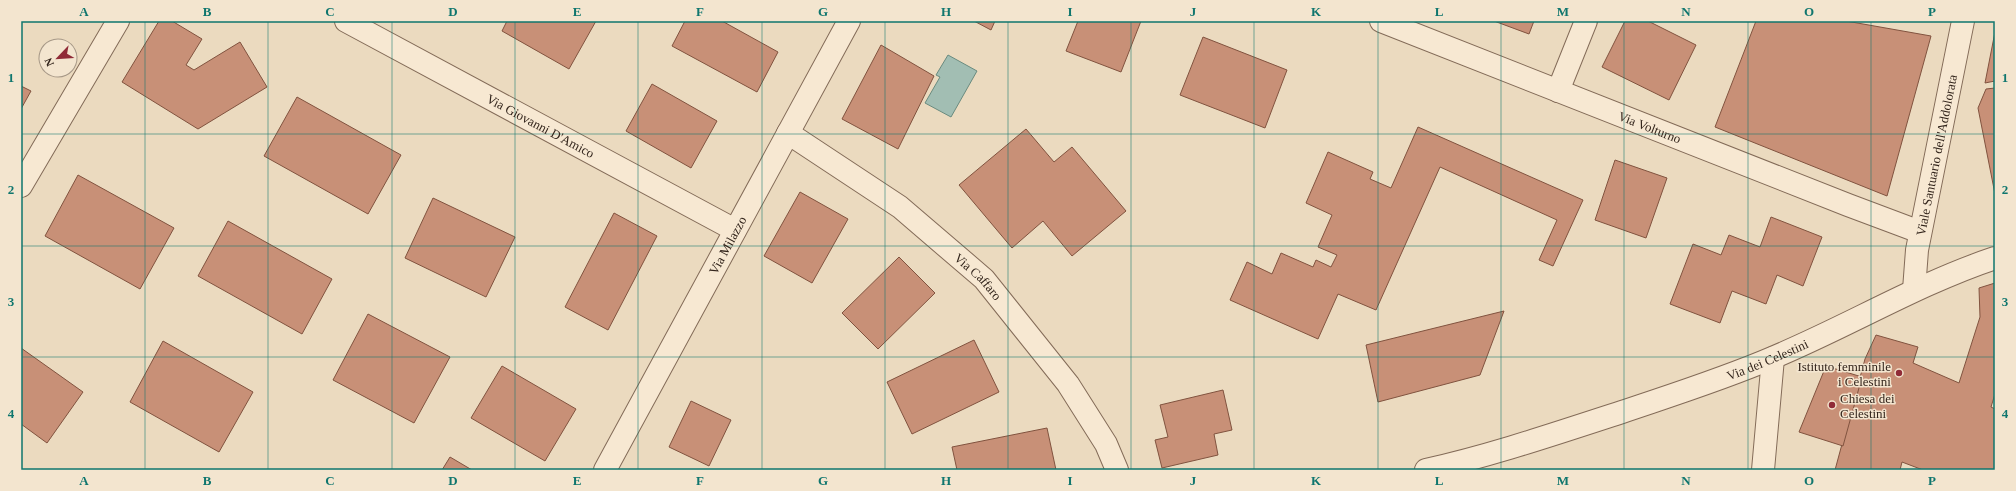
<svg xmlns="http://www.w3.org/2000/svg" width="2016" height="491" font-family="Georgia,serif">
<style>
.water{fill:#a2beb3;stroke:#6a8b7f}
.building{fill:#c89077;stroke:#81533f}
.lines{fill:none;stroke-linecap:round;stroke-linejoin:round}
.street-casing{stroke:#836b58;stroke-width:24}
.street{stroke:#f7e8d2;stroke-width:22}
.grid{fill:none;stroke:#0f766e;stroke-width:1;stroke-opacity:0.55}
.poi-dot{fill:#902b37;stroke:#f3e5cf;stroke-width:1.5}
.labels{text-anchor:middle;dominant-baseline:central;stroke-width:3;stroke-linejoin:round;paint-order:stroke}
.street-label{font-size:13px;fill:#33251c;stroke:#f3e5cf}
.poi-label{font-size:13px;fill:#33251c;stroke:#f3e5cf;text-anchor:end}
.neatline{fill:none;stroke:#0f766e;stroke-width:1.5}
.grid-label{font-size:13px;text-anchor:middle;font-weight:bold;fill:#0f766e}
</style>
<rect width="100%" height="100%" fill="#ebdabf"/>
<polygon class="water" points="948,55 977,71 951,117 925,103 940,77 936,75"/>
<g class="building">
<polygon points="159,21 172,21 202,39 186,65 194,70 240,42 267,87 198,129 122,82"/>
<polygon points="507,21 596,21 569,69 502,31"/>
<polygon points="685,21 722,21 778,52 757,92 672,46"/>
<polygon points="974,21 995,21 991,30"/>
<polygon points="1078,21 1141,21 1121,72 1066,51"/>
<polygon points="1494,21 1534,21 1529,34"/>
<polygon points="1625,21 1648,21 1696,45 1669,100 1602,67"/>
<polygon points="1756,21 1846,21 1931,36 1887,196 1715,127"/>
<polygon points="1995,32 1995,81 1985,83"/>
<polygon points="1203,37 1287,70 1265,128 1180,95"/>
<polygon points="881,45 934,76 898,149 842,119"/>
<polygon points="652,84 717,121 691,168 626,131"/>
<polygon points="21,86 31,91 21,109"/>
<polygon points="1995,88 1995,194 1978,108 1986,89"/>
<polygon points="297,97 401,155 368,214 264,156"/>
<polygon points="1418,127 1583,200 1553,266 1539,260 1557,220 1440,167 1376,310 1338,294 1318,339 1230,300 1247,262 1272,274 1281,253 1313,267 1316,260 1331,267 1337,255 1318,247 1332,215 1306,203 1328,152 1373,172 1370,179 1391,188"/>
<polygon points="1026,129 1054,162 1072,147 1126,211 1072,256 1043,221 1012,248 959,185"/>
<polygon points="1615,160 1667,178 1646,238 1595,220"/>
<polygon points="78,175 174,228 140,289 45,236"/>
<polygon points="800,192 848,219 812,283 764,256"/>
<polygon points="433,198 515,237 486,297 405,258"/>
<polygon points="614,213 657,236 608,330 565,307"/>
<polygon points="1771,217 1822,237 1803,286 1777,275 1766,304 1732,291 1720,323 1670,304 1693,244 1721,255 1729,235 1760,247"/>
<polygon points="228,221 332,279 302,334 198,276"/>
<polygon points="899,257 935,293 878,349 842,313"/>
<polygon points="1995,283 1995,394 1991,407 1995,409 1995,470 1923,470 1902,462 1900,470 1835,470 1865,359 1876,335 1918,347 1913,363 1959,383 1980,317 1979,288"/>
<polygon points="1504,311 1480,375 1378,402 1366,345"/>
<polygon points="368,314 450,357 414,423 333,380"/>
<polygon points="974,340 999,392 912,434 887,382"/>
<polygon points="163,341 253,392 219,452 130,402"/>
<polygon points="21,348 83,392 47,443 21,424"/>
<polygon points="502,366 576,409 545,461 471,418"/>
<polygon points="1826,366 1862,377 1843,446 1799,432"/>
<polygon points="1223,390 1232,430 1214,434 1218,455 1162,468 1155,440 1168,437 1160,405"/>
<polygon points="691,401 731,420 709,466 669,447"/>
<polygon points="1047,428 1056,470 957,470 952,447"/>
<polygon points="450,457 472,470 442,470"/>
</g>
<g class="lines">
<g class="street-casing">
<g id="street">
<path id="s1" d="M346,21L735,230"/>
<path id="s2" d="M1381,21L1848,205L1920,232"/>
<polyline points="1558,91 1586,21"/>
<path id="s3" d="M788,133L900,207L984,279L1068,384L1106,444L1117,470"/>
<polyline points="21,186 118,21"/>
<path id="s4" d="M1914,290L1917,250L1963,21"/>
<path id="s5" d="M605,470L849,21"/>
<path id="s6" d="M1426,470C1493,455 1557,433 1622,412C1672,395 1723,379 1772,358C1847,327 1917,284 1995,258"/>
<polyline points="1763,470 1773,358"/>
</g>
</g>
<use href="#street" class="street"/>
</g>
<path class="grid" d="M145,21V470M268,21V470M392,21V470M515,21V470M638,21V470M762,21V470M885,21V470M1008,21V470M1131,21V470M1254,21V470M1378,21V470M1501,21V470M1624,21V470M1748,21V470M1871,21V470M21,134H1995M21,246H1995M21,357H1995"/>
<g class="poi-dot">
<circle cx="1899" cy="373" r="4"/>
<circle cx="1832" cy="405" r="4"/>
</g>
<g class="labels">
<g class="street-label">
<text stroke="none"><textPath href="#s1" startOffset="221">Via Giovanni D'Amico</textPath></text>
<text stroke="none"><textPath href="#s2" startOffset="289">Via Volturno</textPath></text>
<text stroke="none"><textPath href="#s4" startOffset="137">Viale Santuario dell'Addolorata</textPath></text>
<text stroke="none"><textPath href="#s5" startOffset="256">Via Milazzo</textPath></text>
<text stroke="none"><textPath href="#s3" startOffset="239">Via Caffaro</textPath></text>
<text stroke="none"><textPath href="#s6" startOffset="359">Via dei Celestini</textPath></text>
</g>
<g class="poi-label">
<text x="1891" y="366">Istituto femminile<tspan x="1891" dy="15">i Celestini</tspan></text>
<text x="1840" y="398" text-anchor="start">Chiesa dei<tspan x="1840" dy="15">Celestini</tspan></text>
</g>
</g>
<rect width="2016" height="491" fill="none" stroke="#f3e5cf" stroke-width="44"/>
<g transform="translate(58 58) rotate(245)"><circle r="19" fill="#f3e5cf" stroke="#a69887"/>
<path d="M0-3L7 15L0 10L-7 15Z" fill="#902b37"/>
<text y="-6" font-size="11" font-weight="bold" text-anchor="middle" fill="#33251c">N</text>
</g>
<rect x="22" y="22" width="1972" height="447" class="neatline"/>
<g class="grid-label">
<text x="84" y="16">A</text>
<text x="207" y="16">B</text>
<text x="330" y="16">C</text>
<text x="453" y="16">D</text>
<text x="577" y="16">E</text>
<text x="700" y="16">F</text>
<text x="823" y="16">G</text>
<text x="946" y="16">H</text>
<text x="1070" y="16">I</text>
<text x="1193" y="16">J</text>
<text x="1316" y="16">K</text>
<text x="1439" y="16">L</text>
<text x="1563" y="16">M</text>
<text x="1686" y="16">N</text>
<text x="1809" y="16">O</text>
<text x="1932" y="16">P</text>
<text x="11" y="82">1</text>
<text x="2005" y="82">1</text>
<text x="11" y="194">2</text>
<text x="2005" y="194">2</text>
<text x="11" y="306">3</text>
<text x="2005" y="306">3</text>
<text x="11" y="418">4</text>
<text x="2005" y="418">4</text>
<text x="84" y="485">A</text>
<text x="207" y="485">B</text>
<text x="330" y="485">C</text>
<text x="453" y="485">D</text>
<text x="577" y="485">E</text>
<text x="700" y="485">F</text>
<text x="823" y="485">G</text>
<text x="946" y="485">H</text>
<text x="1070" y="485">I</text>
<text x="1193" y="485">J</text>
<text x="1316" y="485">K</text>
<text x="1439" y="485">L</text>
<text x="1563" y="485">M</text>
<text x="1686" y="485">N</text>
<text x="1809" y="485">O</text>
<text x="1932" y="485">P</text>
</g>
</svg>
